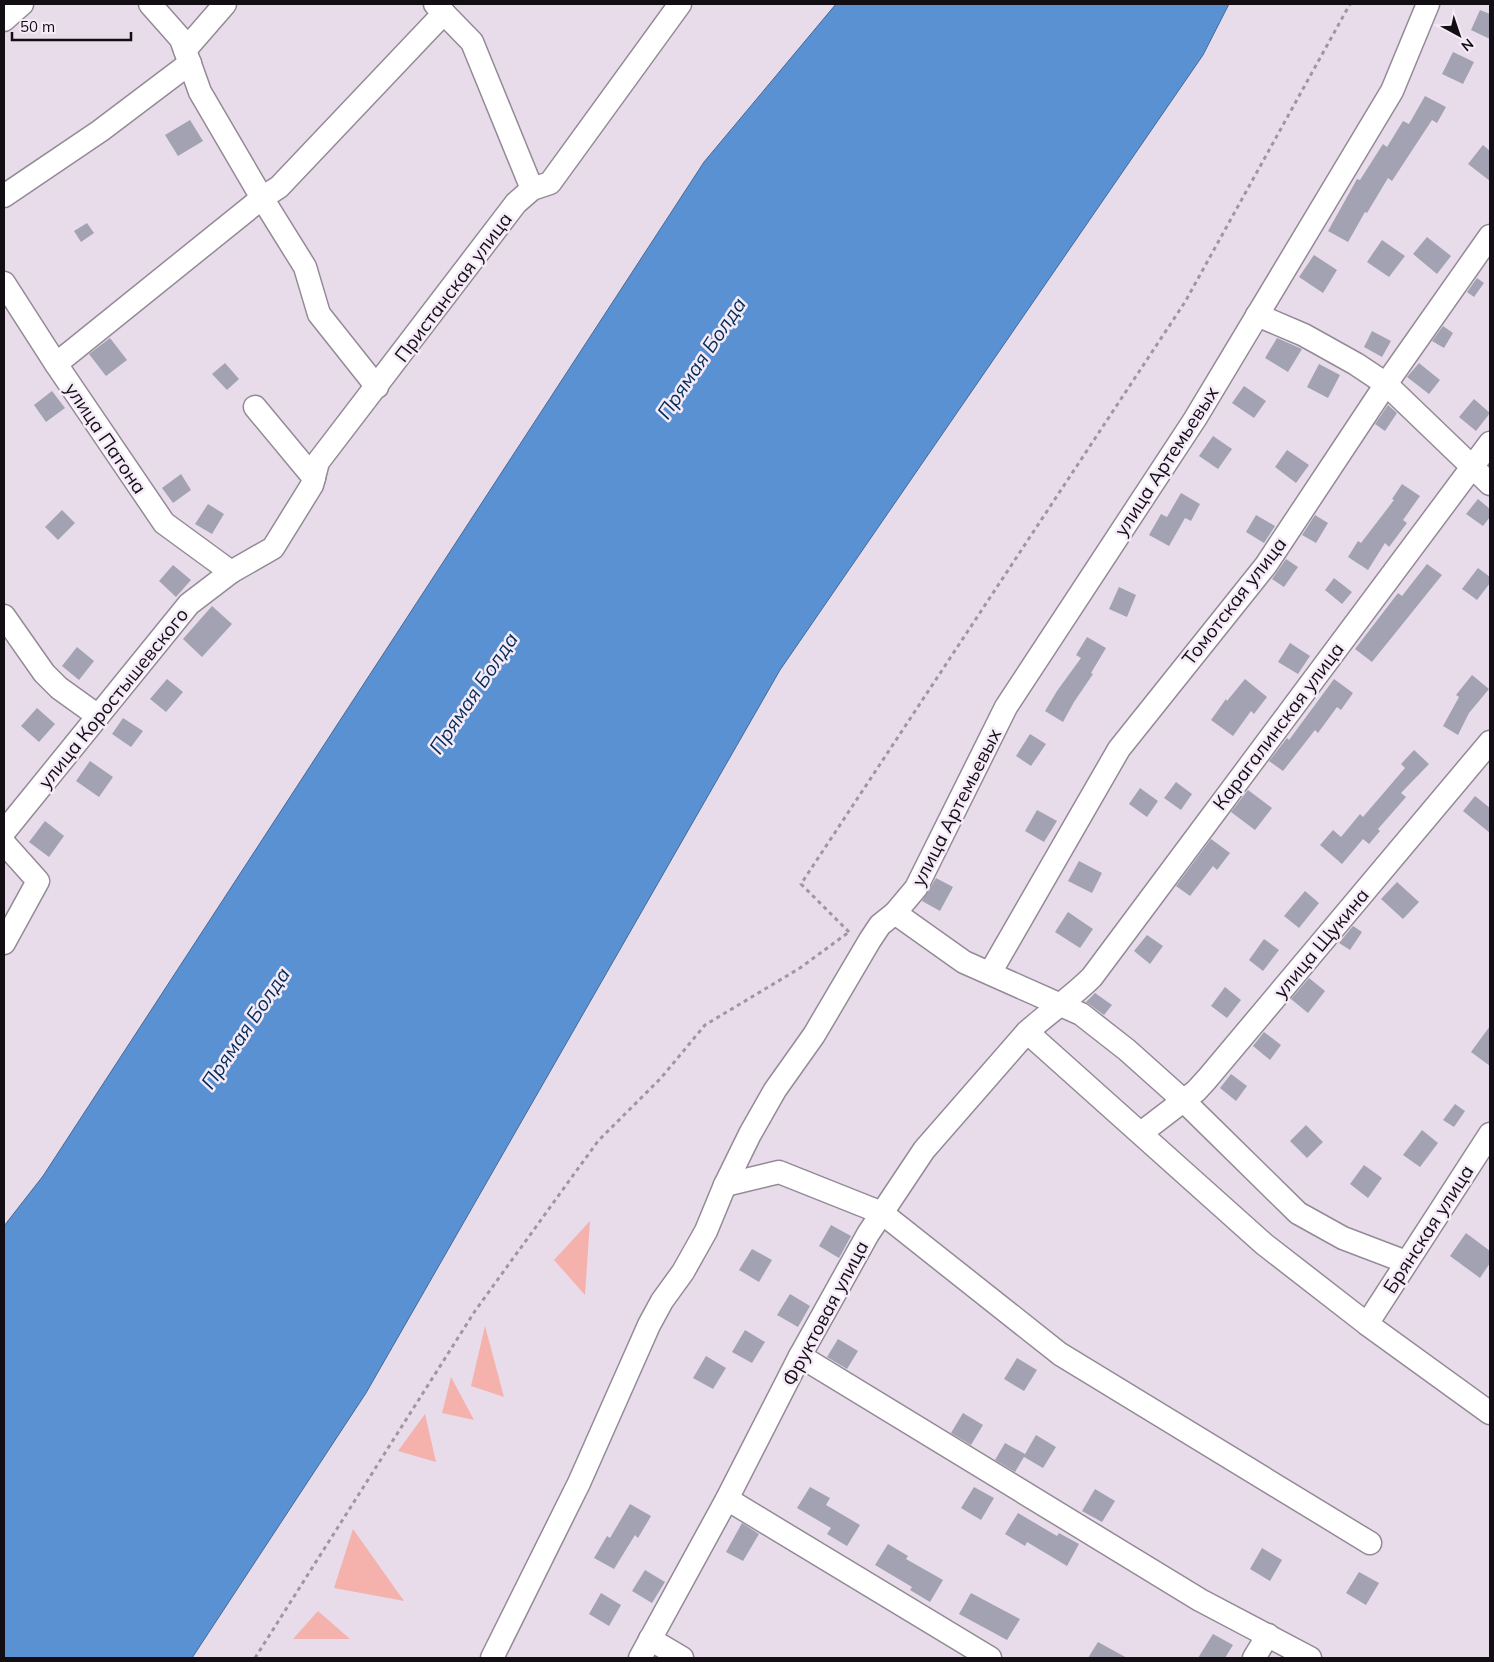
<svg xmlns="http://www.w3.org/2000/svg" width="1494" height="1662" font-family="Mulish,sans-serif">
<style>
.green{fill:#f5b1ac}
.water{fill:#5991d3;stroke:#446a99}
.building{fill:#a2a2b2}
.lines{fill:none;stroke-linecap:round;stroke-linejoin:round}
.minor-casing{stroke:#948a97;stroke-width:25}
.path{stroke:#9f96a2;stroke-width:3;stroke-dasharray:4 4;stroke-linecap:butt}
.minor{stroke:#fff;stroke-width:22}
.labels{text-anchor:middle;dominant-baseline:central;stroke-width:5;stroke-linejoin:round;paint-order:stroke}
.street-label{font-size:19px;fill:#120e13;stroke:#f5eaf8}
.water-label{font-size:20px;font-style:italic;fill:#022b55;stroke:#f5eaf8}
</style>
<rect width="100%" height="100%" fill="#e8dceb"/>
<g class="green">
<polygon points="590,1221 585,1295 554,1260"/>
<polygon points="485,1326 504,1397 471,1386"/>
<polygon points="451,1377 474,1420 442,1413"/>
<polygon points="425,1414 436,1462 398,1451"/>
<polygon points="353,1529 404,1601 334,1588"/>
<polygon points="318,1611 350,1639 293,1639"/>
</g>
<polygon class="water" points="836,4 1229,4 1203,55 780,670 366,1393 192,1658 4,1658 4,1226 43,1176 704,162"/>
<g class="building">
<polygon points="1480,10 1490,14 1490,39 1471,30"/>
<polygon points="1453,52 1474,62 1463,84 1442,74"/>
<polygon points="1425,96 1446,107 1437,123 1432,120 1392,181 1388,178 1367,213 1365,212 1348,242 1328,231 1357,179 1360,180 1383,144 1387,147 1403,121 1409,124"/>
<polygon points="190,120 203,141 178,156 165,135"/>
<polygon points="1483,145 1490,151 1490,181 1468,164"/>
<polygon points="87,223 94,233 81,242 74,231"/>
<polygon points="1427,237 1451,256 1437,274 1413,254"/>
<polygon points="1382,240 1405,256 1389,277 1367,262"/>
<polygon points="1314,255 1337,270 1323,293 1299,277"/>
<polygon points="1477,278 1484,283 1474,297 1467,292"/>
<polygon points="1443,326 1453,333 1444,348 1432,341"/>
<polygon points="1372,331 1391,341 1382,357 1364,347"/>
<polygon points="110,338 127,360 106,376 89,354"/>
<polygon points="1277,338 1302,349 1288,372 1265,358"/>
<polygon points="225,363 239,379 227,390 212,374"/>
<polygon points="1419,363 1440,380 1429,394 1407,377"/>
<polygon points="1319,364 1340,375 1328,398 1307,387"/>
<polygon points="1244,386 1266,401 1254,418 1232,403"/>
<polygon points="52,391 65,408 46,422 34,405"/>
<polygon points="1474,399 1490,413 1476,431 1459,417"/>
<polygon points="1388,405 1397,413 1385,431 1375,424"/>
<polygon points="1213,436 1232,449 1218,469 1199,456"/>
<polygon points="1287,450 1309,465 1296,483 1275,467"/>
<polygon points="181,474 191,490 173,503 162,488"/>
<polygon points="1402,484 1420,496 1403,520 1407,523 1389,547 1385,543 1368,570 1348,557 1358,541 1361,543 1394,500 1392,499"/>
<polygon points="1181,493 1200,504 1191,521 1185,518 1169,546 1149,535 1161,514 1167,517"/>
<polygon points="1478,499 1490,509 1490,517 1483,526 1466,514"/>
<polygon points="208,504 224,514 212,534 195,524"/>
<polygon points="62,510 75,523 58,540 45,527"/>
<polygon points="1256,515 1275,526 1264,543 1246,532"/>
<polygon points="1315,515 1328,523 1316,543 1302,535"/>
<polygon points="1286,559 1298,567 1284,587 1272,579"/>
<polygon points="1427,564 1442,575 1372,662 1355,649 1398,593 1402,596"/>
<polygon points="173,565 191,580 176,597 159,581"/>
<polygon points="1478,568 1490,577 1490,583 1477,600 1462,589"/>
<polygon points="1334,578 1352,592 1342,604 1325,590"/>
<polygon points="1119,587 1136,595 1127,617 1109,609"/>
<polygon points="212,606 232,624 202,657 183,639"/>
<polygon points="1087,637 1106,648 1091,673 1093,674 1074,702 1063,722 1045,711 1057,691 1081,658 1076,655"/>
<polygon points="1290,643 1310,656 1298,674 1278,662"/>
<polygon points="77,647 94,661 79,680 62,666"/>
<polygon points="1472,675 1489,689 1469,713 1458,735 1443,726 1459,697 1456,695"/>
<polygon points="167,679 183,692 166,712 150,699"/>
<polygon points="1245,679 1267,697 1254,714 1251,711 1233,736 1211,720 1226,699 1227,701"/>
<polygon points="1334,679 1353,693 1341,710 1337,707 1318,733 1315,730 1283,771 1269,761 1287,738 1289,740"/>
<polygon points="37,708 55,724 39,742 21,726"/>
<polygon points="123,718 143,731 131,747 112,734"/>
<polygon points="1030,734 1046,744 1031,766 1016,756"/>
<polygon points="1414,750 1429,764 1401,793 1406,797 1378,829 1380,831 1369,844 1363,839 1342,864 1320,845 1333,830 1341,837 1360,814 1363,817 1405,768 1401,764"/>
<polygon points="90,761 113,777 99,797 76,781"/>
<polygon points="1176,782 1192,794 1181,810 1164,798"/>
<polygon points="1140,788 1158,801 1147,817 1129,804"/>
<polygon points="1248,790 1272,808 1255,830 1231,812"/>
<polygon points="1475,796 1490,808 1490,833 1463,811"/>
<polygon points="1037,810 1057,821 1044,842 1025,831"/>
<polygon points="45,821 64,836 49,857 29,842"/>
<polygon points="1211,839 1230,853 1217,870 1213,866 1190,896 1176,886"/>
<polygon points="1079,861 1102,873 1092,893 1068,881"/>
<polygon points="936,878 953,887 940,911 922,901"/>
<polygon points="1397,882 1419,902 1403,919 1381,899"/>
<polygon points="1305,891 1319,903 1299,928 1284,916"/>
<polygon points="1068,912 1093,929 1080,948 1055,932"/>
<polygon points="1353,926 1362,932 1350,950 1339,943"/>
<polygon points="1147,935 1163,946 1150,964 1134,951"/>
<polygon points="1264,939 1279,950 1263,971 1249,960"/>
<polygon points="1309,978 1325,991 1308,1013 1291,999"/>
<polygon points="1225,987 1241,1000 1227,1018 1211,1006"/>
<polygon points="1095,993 1112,1005 1104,1015 1086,1002"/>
<polygon points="1490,1026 1490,1066 1471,1052"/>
<polygon points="1264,1032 1281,1045 1270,1060 1253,1046"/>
<polygon points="1231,1074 1247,1086 1236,1101 1220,1088"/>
<polygon points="1455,1104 1465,1111 1454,1127 1443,1120"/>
<polygon points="1306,1125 1323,1142 1307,1158 1290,1141"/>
<polygon points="1422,1130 1438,1143 1420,1167 1403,1155"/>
<polygon points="1364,1165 1382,1178 1368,1198 1350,1184"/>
<polygon points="831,1225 851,1236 839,1258 819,1246"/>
<polygon points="1466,1233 1490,1251 1490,1263 1480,1278 1450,1256"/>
<polygon points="752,1249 772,1260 759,1282 739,1270"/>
<polygon points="790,1294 810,1306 798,1327 777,1315"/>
<polygon points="745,1330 765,1342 752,1363 732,1352"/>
<polygon points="838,1339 858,1351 847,1369 827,1357"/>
<polygon points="706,1356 726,1368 713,1389 693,1378"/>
<polygon points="1017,1358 1037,1370 1024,1391 1004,1379"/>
<polygon points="963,1413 983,1425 971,1445 951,1433"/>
<polygon points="1036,1435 1056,1447 1043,1468 1024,1457 1015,1472 995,1460 1005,1443 1025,1454"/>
<polygon points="810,1487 830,1498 826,1505 860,1525 847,1546 827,1534 831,1528 797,1508"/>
<polygon points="974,1487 994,1498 981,1520 961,1508"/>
<polygon points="1095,1489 1115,1501 1102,1522 1082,1511"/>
<polygon points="630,1504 651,1516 638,1538 635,1535 614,1569 594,1558 607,1536 610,1538"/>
<polygon points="1018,1513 1057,1536 1059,1533 1079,1544 1067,1566 1027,1542 1025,1546 1005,1534"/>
<polygon points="742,1523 759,1534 743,1561 726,1552"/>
<polygon points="888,1544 908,1556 906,1559 943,1580 930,1602 910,1590 912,1587 875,1565"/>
<polygon points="1262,1548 1282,1560 1270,1581 1250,1569"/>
<polygon points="645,1570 665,1582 652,1603 632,1591"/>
<polygon points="1359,1572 1379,1583 1366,1605 1346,1593"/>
<polygon points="601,1593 621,1605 609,1626 589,1614"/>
<polygon points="971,1593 1020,1619 1007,1640 959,1614"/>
<polygon points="1213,1634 1233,1645 1225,1658 1198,1658"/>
<polygon points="1098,1642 1127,1658 1088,1658"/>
</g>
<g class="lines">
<g class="minor-casing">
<g id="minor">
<polyline points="150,4 181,39 200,92 259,193 305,267 319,314 377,387"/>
<polyline points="435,4 472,42 532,189"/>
<polyline points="4,20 22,4"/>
<polyline points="185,50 225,4"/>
<polyline points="4,196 100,131 190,63"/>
<polyline points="4,283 56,364 164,523 231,572"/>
<polyline points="1257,315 1304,335 1356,364 1386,384 1490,484"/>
<polyline points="56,364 262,198 279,187 444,13"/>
<polyline points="255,407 314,478"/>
<polyline points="4,616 44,673 59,688 98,716"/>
<polyline points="4,832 189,604 231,572 273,548 312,485 318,462 516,203 532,189 550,183 680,4"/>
<polyline points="4,843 38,881 4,943"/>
<polyline points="895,913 964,962 1081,1014 1127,1050 1184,1101 1298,1213 1343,1238 1406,1262"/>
<polyline points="990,973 1119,749 1266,565 1386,384 1490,236"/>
<polyline points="1027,1032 1264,1244 1367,1324 1490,1413"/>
<polyline points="1141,1133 1196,1091 1207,1079 1490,742"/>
<polyline points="725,1185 779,1172 882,1213 1060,1354 1370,1543"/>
<polyline points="1367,1324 1490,1134"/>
<polyline points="800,1356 1200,1600 1310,1658"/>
<polyline points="727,1499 990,1658"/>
<polyline points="650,1639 682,1658"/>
<polyline points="492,1658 579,1483 649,1325 662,1301 683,1272 706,1231 725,1185 750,1134 775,1090 814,1035 870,940 880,925 895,913 916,888 1006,707 1195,419 1392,91 1428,4"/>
<path d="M640,1658L727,1499L800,1356L868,1234L924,1150L1027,1032C1048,1013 1072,997 1092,977L1490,443"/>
<polyline points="1254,1658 1268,1635"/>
</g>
</g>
<g class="path">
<polyline points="849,932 801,884 1185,302 1350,4"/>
<polyline points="255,1658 475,1311 598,1141 661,1078 705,1025 800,968 849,932"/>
</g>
<use href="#minor" class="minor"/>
</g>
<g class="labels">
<g class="street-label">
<text transform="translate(453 287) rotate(-53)">Пристанская улица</text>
<text transform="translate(106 438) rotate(56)">улица Патона</text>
<text transform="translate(1166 461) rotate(-57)">улица Артемьевых</text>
<text transform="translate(1234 601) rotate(-52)">Томотская улица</text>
<text transform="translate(113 698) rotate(-51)">улица Коростышевского</text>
<text transform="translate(1278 726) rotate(-53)">Карагалинская улица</text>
<text transform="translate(956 807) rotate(-63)">улица Артемьевых</text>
<text transform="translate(1321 943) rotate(-50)">улица Щукина</text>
<text transform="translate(1428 1229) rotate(-57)">Брянская улица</text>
<text transform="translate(825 1313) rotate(-62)">Фруктовая улица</text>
</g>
<g class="water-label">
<text transform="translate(701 358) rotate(-56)">Прямая Болда</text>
<text transform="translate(473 693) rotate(-56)">Прямая Болда</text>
<text transform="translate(245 1028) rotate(-56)">Прямая Болда</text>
</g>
</g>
<rect width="1494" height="1662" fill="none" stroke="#120e13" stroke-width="10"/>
<g transform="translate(1459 35) rotate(140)" stroke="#f5eaf8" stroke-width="4" paint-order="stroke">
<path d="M0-4L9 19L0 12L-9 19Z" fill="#120e13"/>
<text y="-8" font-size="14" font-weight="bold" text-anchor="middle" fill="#120e13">N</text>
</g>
<path d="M12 32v8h119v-8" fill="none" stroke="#120e13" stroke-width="2.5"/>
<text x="20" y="32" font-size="15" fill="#120e13" stroke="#f5eaf8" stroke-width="4" paint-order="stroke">50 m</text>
</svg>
